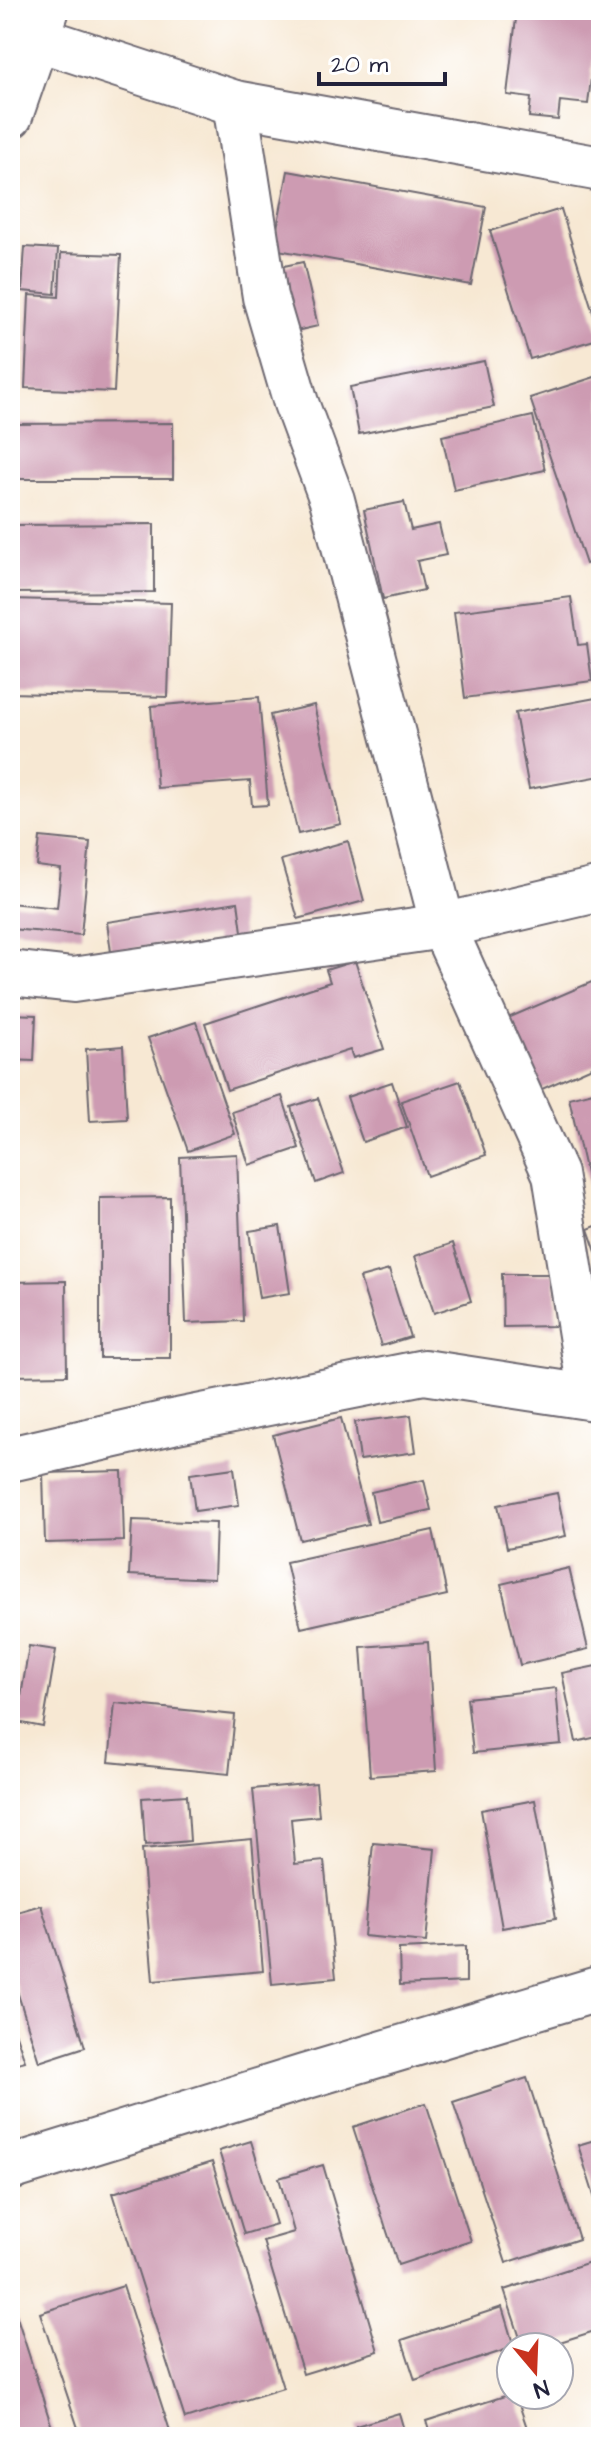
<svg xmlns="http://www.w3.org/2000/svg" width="611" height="2447" font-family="'Architects Daughter',sans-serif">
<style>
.building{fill:#cd9bb2}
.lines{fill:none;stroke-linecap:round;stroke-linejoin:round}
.minor-casing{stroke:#6d6770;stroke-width:48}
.minor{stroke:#fff;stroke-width:44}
</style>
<rect width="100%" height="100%" fill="#fff"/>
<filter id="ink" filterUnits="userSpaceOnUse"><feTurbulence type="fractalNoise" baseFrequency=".0125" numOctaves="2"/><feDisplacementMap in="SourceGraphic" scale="16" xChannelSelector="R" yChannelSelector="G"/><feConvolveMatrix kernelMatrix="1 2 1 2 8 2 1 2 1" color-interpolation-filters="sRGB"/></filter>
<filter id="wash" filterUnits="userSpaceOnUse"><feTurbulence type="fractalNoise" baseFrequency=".006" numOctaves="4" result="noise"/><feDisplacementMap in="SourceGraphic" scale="32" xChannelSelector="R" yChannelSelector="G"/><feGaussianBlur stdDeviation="1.8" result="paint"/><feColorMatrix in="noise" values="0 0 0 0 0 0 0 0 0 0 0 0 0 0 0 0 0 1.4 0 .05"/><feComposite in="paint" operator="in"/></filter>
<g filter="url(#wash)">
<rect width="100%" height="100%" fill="#f7e8d3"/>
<g id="blocks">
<g class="building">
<polygon points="517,10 599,10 588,104 560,101 558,120 529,117 531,98 507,95"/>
<polygon points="288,171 486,207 471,285 273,249"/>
<polygon points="561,209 601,338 530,359 490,231"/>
<polygon points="25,247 58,249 55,294 22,291"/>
<polygon points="61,253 121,255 114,392 25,388 29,295 59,297"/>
<polygon points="303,262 318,326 278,335 265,270"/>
<polygon points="484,361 494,407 359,434 350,387"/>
<polygon points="601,375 601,559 586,564 530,398"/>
<polygon points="533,416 545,470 454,490 442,436"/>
<polygon points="173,423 173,479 10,479 10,424"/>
<polygon points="404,502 411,530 439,524 446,555 417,561 424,590 383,599 364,510"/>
<polygon points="154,524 154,592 10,593 10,525"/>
<polygon points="571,597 578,645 587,644 592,681 465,698 454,612"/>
<polygon points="10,599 171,603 168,697 10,693"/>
<polygon points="259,697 268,805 252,806 250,781 157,788 151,706"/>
<polygon points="601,697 601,776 529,789 515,713"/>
<polygon points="314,705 341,824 298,834 270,715"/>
<polygon points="40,837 90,842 81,935 10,929 10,903 57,908 61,869 37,866"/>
<polygon points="348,841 364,901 298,919 281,860"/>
<polygon points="238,902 243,939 216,943 215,936 111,952 107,922"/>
<polygon points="355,961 384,1049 353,1058 350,1050 227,1090 205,1023 330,982 326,970"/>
<polygon points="601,978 601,1063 533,1093 501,1021"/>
<polygon points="10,1014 36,1015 34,1061 10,1060"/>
<polygon points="196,1022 235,1134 188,1151 148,1038"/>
<polygon points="123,1046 127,1119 90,1121 86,1049"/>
<polygon points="460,1081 486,1155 427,1176 401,1101"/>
<polygon points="392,1082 407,1127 363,1142 347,1097"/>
<polygon points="601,1090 601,1207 594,1209 569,1098"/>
<polygon points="282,1096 299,1148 249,1165 232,1112"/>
<polygon points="318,1098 344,1173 316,1183 291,1107"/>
<polygon points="237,1154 243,1321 186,1323 180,1157"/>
<polygon points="170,1197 170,1358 100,1358 100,1198"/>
<polygon points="601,1224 601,1266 588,1229"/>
<polygon points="280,1226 290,1293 259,1298 249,1231"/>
<polygon points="453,1243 471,1301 434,1313 415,1256"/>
<polygon points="389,1270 410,1337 381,1346 360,1278"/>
<polygon points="502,1274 555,1274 556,1326 503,1327"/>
<polygon points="66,1281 67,1375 10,1376 10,1282"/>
<polygon points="411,1415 416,1452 360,1460 355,1422"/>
<polygon points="341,1418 368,1524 300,1540 273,1435"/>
<polygon points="234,1468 239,1505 195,1511 190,1474"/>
<polygon points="122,1471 124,1541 45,1543 43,1473"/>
<polygon points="424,1480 431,1510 377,1522 371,1492"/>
<polygon points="557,1493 566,1536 507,1548 498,1505"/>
<polygon points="132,1520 216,1523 214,1579 129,1575"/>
<polygon points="433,1530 447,1595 301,1628 286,1562"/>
<polygon points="569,1568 588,1649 520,1665 501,1584"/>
<polygon points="428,1642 436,1771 370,1776 361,1647"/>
<polygon points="29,1646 56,1650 43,1727 17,1722"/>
<polygon points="601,1665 601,1736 576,1742 562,1673"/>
<polygon points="556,1688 561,1744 473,1753 467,1698"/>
<polygon points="115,1703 235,1715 229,1774 109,1762"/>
<polygon points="316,1783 319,1816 291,1819 295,1864 324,1861 336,1978 272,1984 253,1789"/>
<polygon points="187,1795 190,1841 145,1845 142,1798"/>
<polygon points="535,1800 556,1918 502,1928 481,1810"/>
<polygon points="252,1839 263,1971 153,1981 142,1849"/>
<polygon points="373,1843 435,1849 426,1942 364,1936"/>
<polygon points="41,1905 85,2047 39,2062 10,1968 10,1914"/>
<polygon points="466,1946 466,1982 400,1985 399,1949"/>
<polygon points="10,2017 25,2061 10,2065"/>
<polygon points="527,2078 579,2239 506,2263 453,2102"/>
<polygon points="426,2103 471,2241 398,2265 353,2127"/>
<polygon points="601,2138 601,2215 600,2215 578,2145"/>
<polygon points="251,2141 276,2224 244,2234 219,2151"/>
<polygon points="212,2162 283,2388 185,2419 113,2193"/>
<polygon points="323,2165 378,2351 303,2374 263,2241 294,2232 279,2178"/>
<polygon points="596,2260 601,2275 601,2329 544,2347 523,2347 504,2290"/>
<polygon points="123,2286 172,2437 81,2437 40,2313"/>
<polygon points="11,2298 55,2437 15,2437 10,2422"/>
<polygon points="502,2307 514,2347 415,2380 402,2340"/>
<polygon points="511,2394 516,2395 529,2434 521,2437 431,2437 426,2421"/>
<polygon points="399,2413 406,2437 359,2437 356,2426"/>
</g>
</g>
</g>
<g filter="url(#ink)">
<use href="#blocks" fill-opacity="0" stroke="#6d6770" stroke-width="2"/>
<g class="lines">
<g class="minor-casing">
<g id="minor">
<polyline points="36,38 235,103 601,169"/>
<polyline points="235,103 265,297 296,403 332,500 443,926 555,1174 591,1397"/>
<polyline points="10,116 46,12"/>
<polyline points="10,973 73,980 443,926 601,889"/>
<polyline points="10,1459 172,1422 424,1372 601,1399"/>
<polyline points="10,2168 304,2077 601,1988"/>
</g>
</g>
<use href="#minor" class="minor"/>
</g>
</g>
<rect width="611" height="2447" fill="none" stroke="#fff" stroke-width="40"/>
<g transform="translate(535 2371) rotate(161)"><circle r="38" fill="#ffffff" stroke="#a7a7b1" stroke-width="2"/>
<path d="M0-6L14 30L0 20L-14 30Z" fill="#c8321e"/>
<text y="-12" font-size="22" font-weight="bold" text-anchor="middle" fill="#22223b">N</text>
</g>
<path d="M319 72v12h126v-12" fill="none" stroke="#22223b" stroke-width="4"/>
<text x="331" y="72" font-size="24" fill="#22223b" stroke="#ffffff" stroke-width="6" paint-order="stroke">20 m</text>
</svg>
